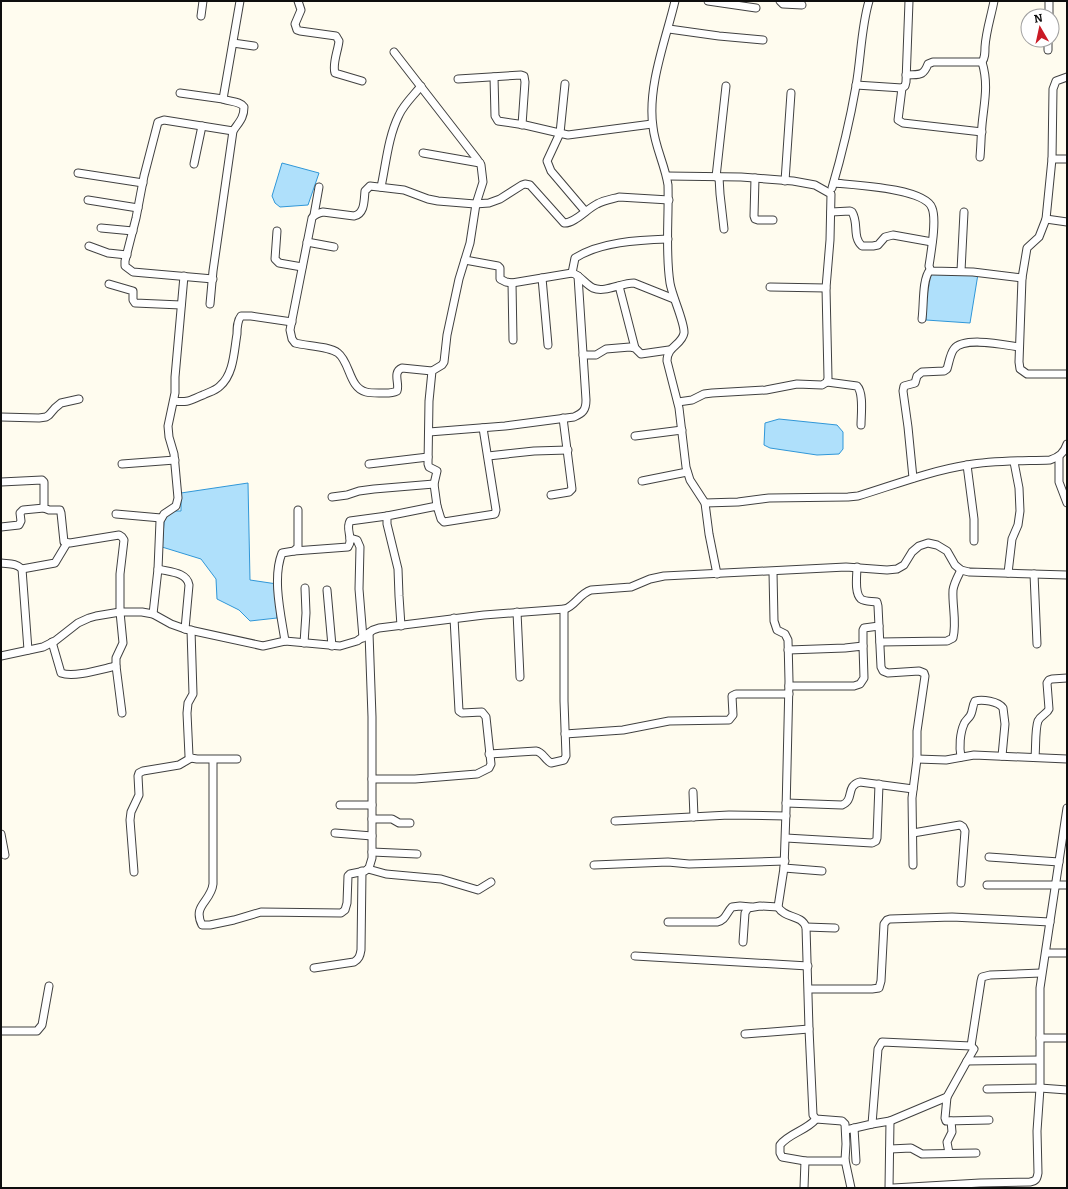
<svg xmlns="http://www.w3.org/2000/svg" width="1068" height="1189" font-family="Bitter,serif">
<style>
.water{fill:#afe0fb;stroke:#3097d8}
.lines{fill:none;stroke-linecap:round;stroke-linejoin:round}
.minor-casing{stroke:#414141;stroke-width:9}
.minor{stroke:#fff;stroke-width:7}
</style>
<rect width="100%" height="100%" fill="#fffcef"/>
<g class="water">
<polygon points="282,163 319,173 308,205 280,207 275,203 272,196"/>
<polygon points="930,273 978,274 970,323 926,320 924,286"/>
<polygon points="779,419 837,425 843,432 843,449 839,454 817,455 770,448 764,445 765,423"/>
<polygon points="248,483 250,580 277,584 277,618 250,621 239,610 217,599 216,579 201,559 162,547 165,511 181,511 181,493"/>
</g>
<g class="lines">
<g class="minor-casing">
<g id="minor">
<path d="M298,1L301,10L295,24L297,30L300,31L336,36L339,41C338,51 332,64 335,73L362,81"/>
<path d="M675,1C666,39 647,87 653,127C655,147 665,165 668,185C669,218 665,251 670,283C672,296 685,323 684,333C682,345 667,346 667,361L679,408L686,467L690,480L705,503L709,534L717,574"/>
<polyline points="708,1 756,8"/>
<polyline points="780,1 783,4 802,5"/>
<polyline points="201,16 203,1"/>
<polyline points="1049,16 1049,1"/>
<polyline points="669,29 719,36 763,40"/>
<polyline points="233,43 254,46"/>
<polyline points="1048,50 1048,40"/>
<polyline points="394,52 477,159 481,165 483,182 476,204 470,243 459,279 447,335 444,362 442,365 432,371 429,401 428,464 429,467 437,471 434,484 437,506"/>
<path d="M906,75C919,74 923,77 928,64L933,62H982C985,58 985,53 985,47C986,31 991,17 994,1"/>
<polyline points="494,77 495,116 498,121 525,125 568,135 652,124"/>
<polyline points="1067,77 1056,81 1053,89 1052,159 1046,219 1039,237 1027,248 1022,278 1019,362 1020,369 1027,374 1067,374"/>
<polyline points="458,79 521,75 524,76 525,82 522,125"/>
<polyline points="565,84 560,133 547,161 551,171 585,211"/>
<polyline points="856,85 902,88 905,86 906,82 909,1"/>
<polyline points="902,88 898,120 903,123 982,132"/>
<polyline points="180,93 223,99"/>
<polyline points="423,153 480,163"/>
<path d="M980,157C981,146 981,136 982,125C984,103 989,85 982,62"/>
<polyline points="1052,159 1067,159"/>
<polyline points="194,164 202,126"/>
<polyline points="78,173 143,183"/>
<polyline points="667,176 741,177 793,181 815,185 831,194 830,240 826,288 828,378 827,382 822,385 797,384 766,390 712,393 704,394 692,400 678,402"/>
<polyline points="716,177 726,86"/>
<polyline points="719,177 720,194 724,229"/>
<polyline points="755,178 754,216 755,219 758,220 773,220"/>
<polyline points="785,181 791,93"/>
<path d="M834,183C853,185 925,188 932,208C937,220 931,252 929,266L931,271L973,272L1022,278"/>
<path d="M381,187C386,164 388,137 399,115C404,104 414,95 421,86"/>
<path d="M832,188C842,154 850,120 856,86C861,58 861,28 869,1"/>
<polyline points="88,200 138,208"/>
<path d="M831,212L850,211L852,212C859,223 852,237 862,246H873L878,245L885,237L893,235L932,242"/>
<polyline points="314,215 319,187"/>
<polyline points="1046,219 1067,222"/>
<polyline points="101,228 133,231"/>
<polyline points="277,231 275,259 279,263 302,267"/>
<polyline points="307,242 334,247"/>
<polyline points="89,246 108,253 127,255"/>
<path d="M465,260L498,266L500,268V279L506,282L512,283L572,273C580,275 585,284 593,288C605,293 621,283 634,283L674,299"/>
<polyline points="961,271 964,212"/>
<path d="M572,273L575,258C600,242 638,240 668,239"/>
<polyline points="542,278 548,345"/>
<polyline points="213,279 133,272 125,266 125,261 136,218 144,176 158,122 164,120 233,131"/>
<polyline points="512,283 513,340"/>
<polyline points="109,284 133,291 133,300 135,303 181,305"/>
<polyline points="619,286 635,348"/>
<polyline points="770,287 826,288"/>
<path d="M210,304L213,271L233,131C239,122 244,118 244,107C240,101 230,102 223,99L240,1"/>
<path d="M922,319C924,305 922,279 930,270"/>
<polyline points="583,355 596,355 606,349 630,347 635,348 641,354 669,350"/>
<path d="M432,371L402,368C392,372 400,384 397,391C391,394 385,393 379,393C375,393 370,393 366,392C349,388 350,362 338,353C329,346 306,346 295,343L292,339L290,330L312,218C315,214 318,213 323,212L354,216C365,214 364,200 365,191L370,186L404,190L428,199L438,201L475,204L489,203L500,199L522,185L525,184L530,185L564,223C574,224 588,208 597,204C604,200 612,199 619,197L669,200"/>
<path d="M827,382L857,386C864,393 861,415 861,425"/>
<path d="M174,401C189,403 190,400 203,395C209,392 215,391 220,386C234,374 234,351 237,334C237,328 237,321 241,316H251L292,322"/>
<polyline points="1,417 39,418 46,417 49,415 55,408 61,403 79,399"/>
<path d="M429,432L505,426L574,417C583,413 586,410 586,400L578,276"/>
<polyline points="635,436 682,430"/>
<polyline points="488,456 534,451 568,450"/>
<polyline points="1059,457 1059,482 1067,503"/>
<polyline points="122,464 175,460"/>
<polyline points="369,464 428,457"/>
<polyline points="967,465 974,519 974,541"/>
<path d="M913,478L908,427L903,391L904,386L915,383L917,376L922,372L944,371L947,369C949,363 950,354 954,349C964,336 1005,345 1019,347"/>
<polyline points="642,481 687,472"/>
<polyline points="1,482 42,480 44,482 44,508 49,510 60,510 61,513 64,542 70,543 119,535 122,537 124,540 120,574 120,612 123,643 116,658 116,666 122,713"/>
<polyline points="551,495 569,492 572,489 563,418"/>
<polyline points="332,497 347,495 359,491 374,489 434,484"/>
<path d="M705,503L738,502L769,498L848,497L858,496C894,485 930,471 967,465C995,460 1023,461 1050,460C1059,457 1064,453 1067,444"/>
<polyline points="116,514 161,518"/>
<polyline points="1,527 19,525 21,521 20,513 23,510 44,508"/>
<polyline points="350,538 357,540 360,547 359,589 363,638"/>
<path d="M294,551L348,547C354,539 345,529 350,521L387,516"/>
<path d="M1,563C9,564 16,563 22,569L28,650"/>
<path d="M857,567C857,575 854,593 861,599C865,602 872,601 877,602L878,606L881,667L883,671L888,673L919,671L924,673L925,676L917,731V759L912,798L913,865"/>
<polyline points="22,569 55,563 67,543"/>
<path d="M158,569C169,572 187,572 189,585L185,629"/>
<path d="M773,572L774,621L777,630L785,634L788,640L789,681L786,811L784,868L778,907C785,919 801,914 806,927L809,1029L813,1115L816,1119L842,1121L845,1124L846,1144L845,1160L842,1161H805L804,1188"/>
<polyline points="1008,573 1012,539 1018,525 1020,511 1019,488 1014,462"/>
<polyline points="1034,574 1037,644"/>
<polyline points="327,590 332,646"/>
<polyline points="517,612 520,677"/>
<polyline points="153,614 158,569 160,521 164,514 176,506 178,498 174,454 169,437 168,426 175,393 175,377 184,276"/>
<polyline points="401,626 399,596 398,569 387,524 387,516 437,506 441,519 444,522 495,514 496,510 483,428"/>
<polyline points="191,630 193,694 188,703 187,713 189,756 191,758 197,759 237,759"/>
<path d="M285,641C281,615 272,578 282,553L294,551L298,547V510"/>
<path d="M52,642L61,673C74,678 102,669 116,666"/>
<path d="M880,642L947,641L953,638C957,622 952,606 953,590C954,583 958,576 961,570"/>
<polyline points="304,643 306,613 305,588"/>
<polyline points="863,646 863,630 864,628 879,626"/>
<polyline points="788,650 845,648 863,646 864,678 860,684 854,686 789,686"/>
<path d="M1,656L43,647L55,641L78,623L89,618L96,616L120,612H142L153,614L171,624L185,629L263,646L285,641L340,646L357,641L373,630L379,628L484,615L565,609C576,605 579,594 591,590L631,587L650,579L664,576L846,567L887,570L897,569L904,565L912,552L919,546L928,543L937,545L947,551L955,565L961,570L969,572L1067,575"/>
<polyline points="565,734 623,730 669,721 729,720 733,715 732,696 736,694 789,694"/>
<path d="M489,754L536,751C543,752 545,760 551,763L564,760L566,756L564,701V609"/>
<path d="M961,757C959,747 960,733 964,724C965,721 968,719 970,716C973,712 972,706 975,701C982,699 998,701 1003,708L1005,724L1002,756"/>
<path d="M1035,757C1036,747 1035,729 1038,721C1041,715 1047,714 1049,709L1047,683L1049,680L1052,679L1067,678"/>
<polyline points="917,759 946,760 974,755 1067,759"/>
<path d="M213,760V884C211,902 192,905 202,925H210L234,920L261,912L341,913L345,910L347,903L348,876L350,874L365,871L369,868L372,858V717L369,633"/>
<polyline points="372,779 415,779 477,774 489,768 491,764 486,717 482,712 462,713 459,711 454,618"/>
<polyline points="693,792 694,817"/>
<path d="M786,803L842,805C855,800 845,786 860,782L913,789"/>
<polyline points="340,805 372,805"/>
<polyline points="372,819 392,819 399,823 410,823"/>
<polyline points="615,821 729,815 786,816"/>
<polyline points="335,833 372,836"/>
<polyline points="913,833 960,825 963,827 965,831 961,883"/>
<polyline points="1,834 5,855"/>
<polyline points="786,838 872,843 876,841 877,838 879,784"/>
<polyline points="372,852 417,854"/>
<polyline points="989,857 1059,862"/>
<polyline points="594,865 668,862 689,864 785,861"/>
<polyline points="784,868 822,871"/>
<polyline points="368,869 386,874 441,879 478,890 491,882"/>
<polyline points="134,872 130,820 131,812 139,795 138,776 139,773 143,771 179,765 191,758"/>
<polyline points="987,885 1067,885"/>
<path d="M668,922H717C726,920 726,913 732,907L740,906L751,907"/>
<polyline points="806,927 835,928"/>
<polyline points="743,942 745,913 748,908 760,906 778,907"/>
<polyline points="1046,953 1067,953"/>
<polyline points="635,956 808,966"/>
<path d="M314,968L354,962C359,959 360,956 361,950L362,871"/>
<polyline points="809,989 872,989 879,988 881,981 884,924 887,920 890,919 952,917 1050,922"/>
<polyline points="1,1031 37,1031 42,1025 49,986"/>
<polyline points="745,1034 809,1029"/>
<polyline points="1040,1038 1067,1038"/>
<polyline points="971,1046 981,981 982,977 990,975 1041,973"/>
<polyline points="987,1089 1040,1088 1067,1090"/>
<polyline points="947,1097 945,1118 946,1121 989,1120"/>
<polyline points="890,1121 947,1097 967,1061"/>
<polyline points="872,1124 890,1121 889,1188"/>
<polyline points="854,1128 856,1161"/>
<polyline points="846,1130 872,1124 878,1049 882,1042 971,1046 974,1049 967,1061 1039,1060"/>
<polyline points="890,1149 911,1148 922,1154 976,1153"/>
<polyline points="949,1153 947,1142 952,1132 951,1121"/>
<polyline points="845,1160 851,1188"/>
<path d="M805,1161L782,1157L780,1153V1145C789,1133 806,1131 816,1119"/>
<path d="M893,1188L980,1183L1030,1182C1036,1181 1037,1179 1038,1173L1037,1131L1040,1088V988L1067,808"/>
</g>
</g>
<use href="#minor" class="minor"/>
</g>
<rect width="1068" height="1189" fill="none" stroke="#0e0e0e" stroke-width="4"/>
<g transform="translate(1040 28) rotate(351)"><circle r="19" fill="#ffffff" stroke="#9f9f9f"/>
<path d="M0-3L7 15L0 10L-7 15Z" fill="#ca1a25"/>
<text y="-6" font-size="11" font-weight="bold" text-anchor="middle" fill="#0e0e0e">N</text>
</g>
</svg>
